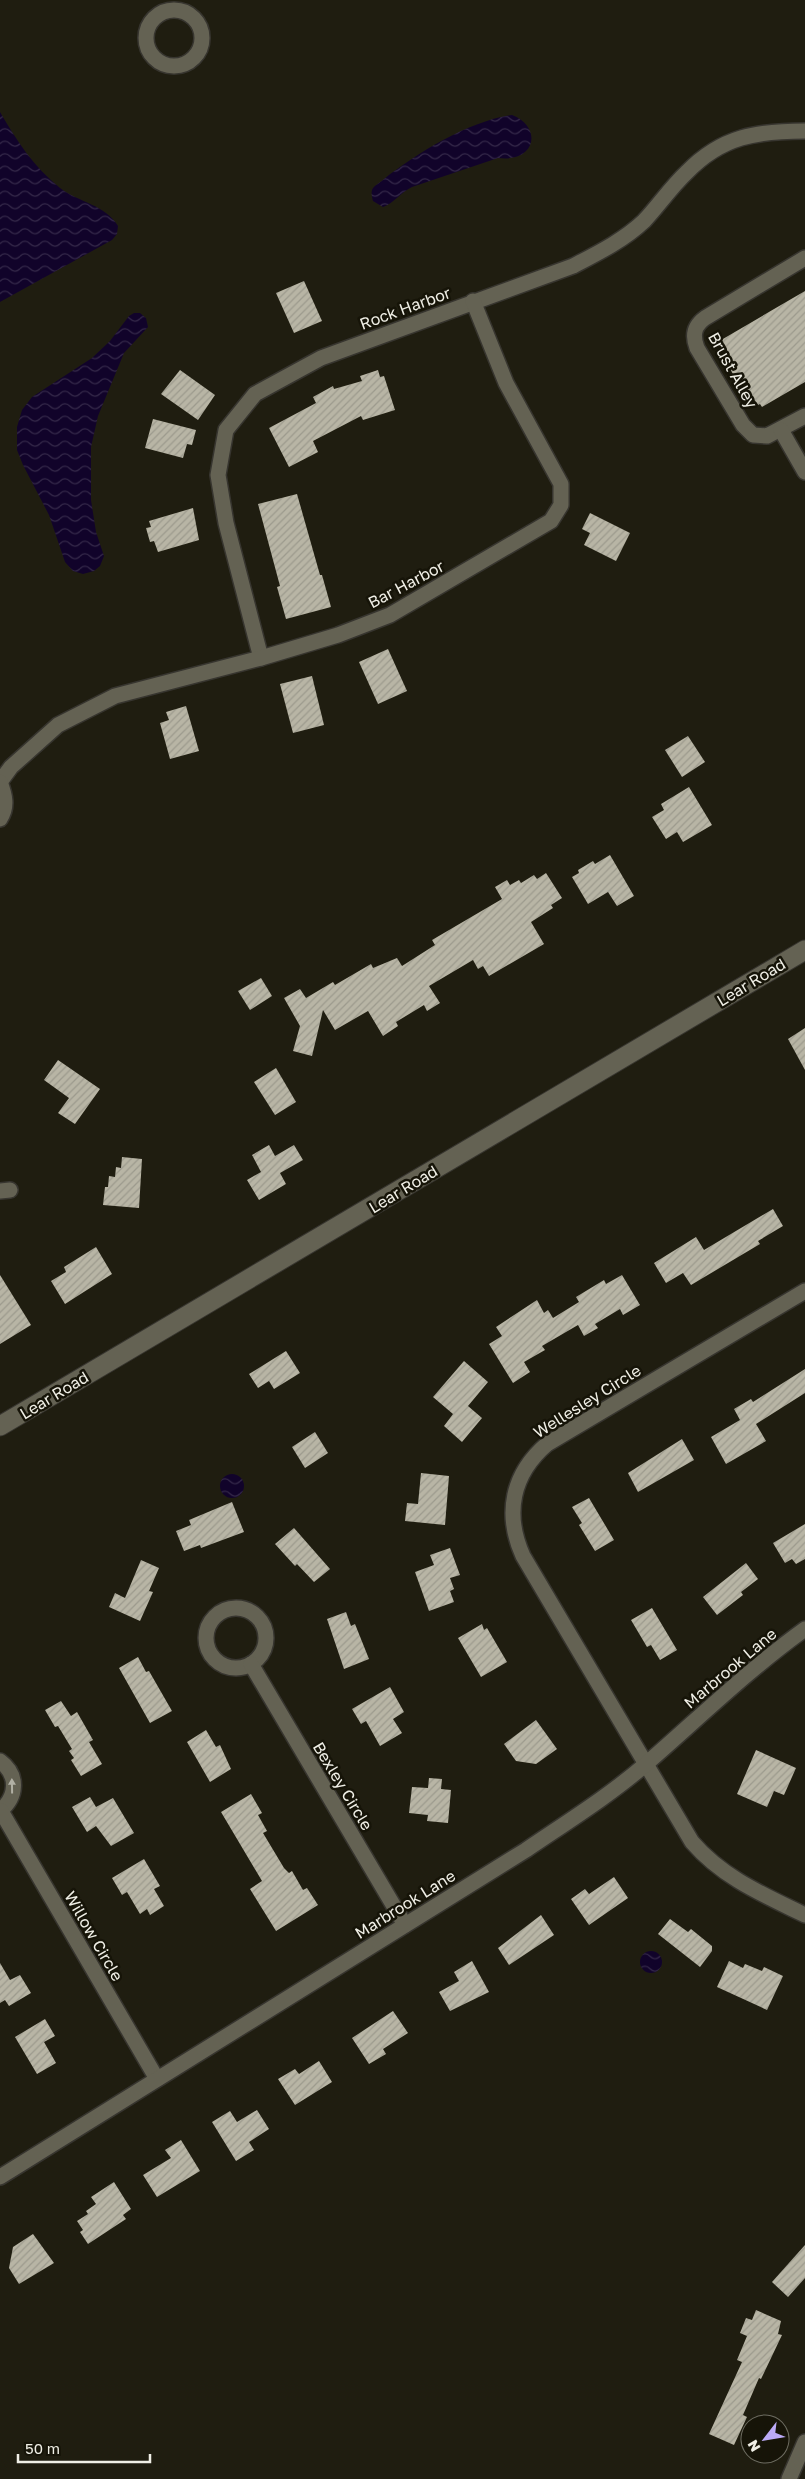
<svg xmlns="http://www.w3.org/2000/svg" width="805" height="2479" font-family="'Golos Text',sans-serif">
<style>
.water{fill:url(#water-waves)}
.building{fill:url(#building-hatch)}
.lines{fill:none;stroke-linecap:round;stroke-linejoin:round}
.minor-casing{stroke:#37352f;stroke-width:18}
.tertiary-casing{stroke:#37352f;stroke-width:21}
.minor{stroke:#646253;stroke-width:15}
.tertiary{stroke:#646253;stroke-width:19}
.oneway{fill:#b1b0a4}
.labels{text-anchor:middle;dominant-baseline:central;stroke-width:5;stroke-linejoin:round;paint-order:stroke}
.street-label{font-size:16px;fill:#f0efe6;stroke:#161408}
</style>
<defs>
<pattern id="water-waves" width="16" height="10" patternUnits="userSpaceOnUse" patternTransform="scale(1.25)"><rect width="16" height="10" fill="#11032a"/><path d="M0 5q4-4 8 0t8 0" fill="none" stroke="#342849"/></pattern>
<pattern id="building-hatch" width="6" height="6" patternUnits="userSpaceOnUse" patternTransform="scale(1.25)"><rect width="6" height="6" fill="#b8b5a5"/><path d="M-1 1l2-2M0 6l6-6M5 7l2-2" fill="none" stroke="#9c9a8d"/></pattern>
</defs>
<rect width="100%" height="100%" fill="#1f1d10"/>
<g class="water">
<path d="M0,112C17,141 33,166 60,188C78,202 106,205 118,226L117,234L112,240L0,302Z"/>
<path d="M512,115C543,127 536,163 498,158L412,187C401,192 394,203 383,207L373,201C372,197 371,194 372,190C374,185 380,183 384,179C417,153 469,121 512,115Z"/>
<polygon points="134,313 140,313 146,318 148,327 124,353 98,416 91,447 91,500 96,532 104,556 100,566 94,571 83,574 73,571 65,562 49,515 23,465 17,450 17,427 22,410 32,397 92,358 110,341 129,316"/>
<circle cx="232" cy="1486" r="12"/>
<circle cx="651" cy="1962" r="11"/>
</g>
<g class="building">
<polygon points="304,281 322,321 294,333 276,293"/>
<polygon points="805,291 805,382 762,407 760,404 758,405 751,395 746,398 716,343"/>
<polygon points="180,370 215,395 198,420 161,394"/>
<polygon points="378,370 380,377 384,376 395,410 363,420 361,416 313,441 318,452 289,467 269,428 316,403 313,397 333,386 334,389 362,381 360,376"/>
<polygon points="153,419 196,430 192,445 187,444 183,458 145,448"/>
<polygon points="297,494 320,575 322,575 331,607 286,619 277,587 280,586 258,504"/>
<polygon points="193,508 199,540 158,552 154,541 150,542 146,528 151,527 149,521"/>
<polygon points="590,513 630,533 616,561 584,545 590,533 582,529"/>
<polygon points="388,649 407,691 378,704 359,662"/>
<polygon points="312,676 324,725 293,733 280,684"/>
<polygon points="186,706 199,751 170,759 160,723 169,720 166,712"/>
<polygon points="688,736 705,762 682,777 665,750"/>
<polygon points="689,787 712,825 683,842 677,832 666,839 652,817 664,810 661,804"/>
<polygon points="610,855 634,896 617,906 608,892 588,904 572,877 579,873 578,870 593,861 595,864"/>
<polygon points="546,873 562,898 551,905 553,908 531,922 544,944 489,976 483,966 478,969 473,960 429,986 440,1003 427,1011 424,1005 396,1022 398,1026 383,1036 368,1011 335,1030 323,1010 312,1056 293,1051 300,1026 284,998 300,989 306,998 333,982 335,985 371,964 373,968 397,958 402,966 435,945 432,940 502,899 495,887 507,880 510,885 519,880 521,883 534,875 537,879"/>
<polygon points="261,978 272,996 250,1010 238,991"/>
<polygon points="805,1028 805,1070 788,1039"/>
<polygon points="58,1060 100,1089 75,1124 58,1113 69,1098 44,1080"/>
<polygon points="276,1068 296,1102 275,1115 254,1082"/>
<polygon points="269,1145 275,1156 294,1145 303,1160 280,1173 286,1184 259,1200 247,1180 261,1172 252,1155"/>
<polygon points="122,1157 142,1159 139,1208 103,1205 105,1187 108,1187 109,1176 115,1177 116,1167 121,1168"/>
<polygon points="773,1209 783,1226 758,1241 760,1244 691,1285 683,1273 666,1283 654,1263 696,1237 704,1250"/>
<polygon points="96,1247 112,1274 65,1304 51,1281 66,1272 64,1267"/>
<polygon points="0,1275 31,1325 0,1344"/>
<polygon points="622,1275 640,1305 623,1315 620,1309 595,1324 598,1328 584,1336 578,1325 542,1346 545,1350 524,1362 530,1372 513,1383 489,1344 502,1336 496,1327 537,1300 544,1313 548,1310 553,1318 579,1302 576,1297 604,1280 606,1284"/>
<polygon points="286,1351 300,1373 274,1389 269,1381 258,1388 249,1374"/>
<polygon points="464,1361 488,1382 468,1406 482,1418 462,1442 444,1426 453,1414 433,1397"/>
<polygon points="805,1369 805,1393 756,1424 766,1441 726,1464 711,1437 740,1420 734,1409 751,1399 753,1402"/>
<polygon points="315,1432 328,1453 305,1468 292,1447"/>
<polygon points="682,1439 694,1460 638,1492 628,1473"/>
<polygon points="421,1473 449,1476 445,1525 405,1521 407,1503 418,1504"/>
<polygon points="589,1498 614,1540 595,1551 579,1525 582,1523 572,1507"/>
<polygon points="232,1502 244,1532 201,1548 200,1545 184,1551 176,1531 191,1525 189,1520"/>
<polygon points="805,1524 805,1559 796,1564 792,1559 785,1563 773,1543"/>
<polygon points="294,1528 330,1569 314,1582 297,1564 295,1566 275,1544"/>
<polygon points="450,1548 460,1575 450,1578 454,1589 450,1591 454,1602 429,1611 415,1572 434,1565 430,1555"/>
<polygon points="141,1560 159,1568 149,1591 153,1592 140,1621 109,1607 115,1593 125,1598"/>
<polygon points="746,1563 758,1579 741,1592 743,1595 717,1615 703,1597"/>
<polygon points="652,1608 677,1650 660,1660 651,1645 647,1647 631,1620"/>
<polygon points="346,1612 351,1626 355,1624 369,1659 344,1669 327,1619"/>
<polygon points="482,1624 484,1630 487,1628 507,1662 481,1677 458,1638"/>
<polygon points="138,1657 146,1672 149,1671 172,1711 150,1723 119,1668"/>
<polygon points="390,1687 404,1712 393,1719 402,1733 380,1746 366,1721 361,1724 352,1709"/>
<polygon points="61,1701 71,1716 77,1712 93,1740 89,1742 102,1764 81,1776 71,1760 74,1758 69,1751 72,1749 58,1726 55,1727 45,1710"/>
<polygon points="536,1720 557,1749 536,1764 516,1761 504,1744"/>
<polygon points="206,1730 216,1747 220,1745 231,1769 210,1782 187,1742"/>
<polygon points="756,1750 796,1768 784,1795 774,1791 767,1807 737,1794"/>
<polygon points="429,1778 442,1779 441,1789 451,1790 448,1823 427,1821 428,1815 409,1813 412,1787 428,1788"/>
<polygon points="251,1794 262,1813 258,1815 267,1831 263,1833 284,1868 289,1873 292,1871 303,1890 307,1888 318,1905 276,1931 250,1889 262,1881 221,1812"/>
<polygon points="90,1797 96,1807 113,1798 134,1833 111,1846 96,1826 87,1832 72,1807"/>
<polygon points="144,1859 160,1886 154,1889 164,1906 150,1915 147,1909 140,1914 127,1892 122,1895 112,1878"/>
<polygon points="614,1877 628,1898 589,1925 571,1899 585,1889 589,1894"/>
<polygon points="541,1915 554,1935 509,1965 498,1948"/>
<polygon points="670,1919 688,1932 691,1929 712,1946 712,1951 700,1967 658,1934"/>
<polygon points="472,1961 489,1992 450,2011 439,1992 459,1981 454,1972"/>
<polygon points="729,1961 743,1968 745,1964 762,1971 764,1967 783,1976 767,2010 717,1987"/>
<polygon points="0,1963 10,1980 20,1975 31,1993 9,2006 5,2000 0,2003"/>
<polygon points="393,2011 408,2033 383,2049 386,2054 369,2064 352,2038"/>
<polygon points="45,2019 55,2036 44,2042 56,2063 37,2074 15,2037"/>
<polygon points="319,2061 332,2082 295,2105 278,2079 295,2069 299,2074"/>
<polygon points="257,2110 269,2129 249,2142 254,2150 236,2161 212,2122 230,2111 237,2122"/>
<polygon points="181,2140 200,2171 157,2197 143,2175 171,2158 165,2150"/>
<polygon points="114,2182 131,2209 123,2215 126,2219 88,2244 80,2232 83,2230 77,2221 88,2214 86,2211 96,2204 91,2197"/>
<polygon points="33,2234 54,2263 19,2284 9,2268 13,2247"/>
<polygon points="805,2245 805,2278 788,2297 772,2282"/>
<polygon points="756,2310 781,2321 778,2334 782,2335 761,2379 759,2378 743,2415 747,2417 734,2445 709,2434 742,2362 737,2360 747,2336 740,2333 746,2318 752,2320"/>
</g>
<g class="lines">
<g class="minor-casing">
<g id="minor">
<circle cx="174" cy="38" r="28"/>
<path d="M805,258L705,318C694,326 692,335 697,348L743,425L753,435L767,436L805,416"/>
<polyline points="781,430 805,472"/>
<path d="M261,658L226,523L218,475L226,430L255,394L321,358L573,266C598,253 624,240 644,221C659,205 671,187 687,172C722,136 757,131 805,131"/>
<polyline points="0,782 11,767 58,725 115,696 261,658 338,635 390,615 551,521 561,505 561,484 506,383 473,301"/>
<path d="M0,782C5,795 8,807 0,819"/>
<polyline points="0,1191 10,1190"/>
<path d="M805,1291L547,1444C512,1474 504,1514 523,1556L692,1842C723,1878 764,1895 805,1915"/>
<circle cx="236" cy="1638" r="30"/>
<polyline points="251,1664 405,1925"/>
<path d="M0,1761C19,1775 17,1797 0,1811"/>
<polyline points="1,1811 157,2079"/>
<path d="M0,2177L526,1850C567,1822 609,1796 646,1764C699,1718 748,1670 805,1629"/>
<polyline points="789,2479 805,2442"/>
</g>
</g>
<g class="tertiary-casing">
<polyline id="tertiary" points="0,1426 805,950"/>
</g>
<use href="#minor" class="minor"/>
<use href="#tertiary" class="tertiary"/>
</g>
<defs><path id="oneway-solid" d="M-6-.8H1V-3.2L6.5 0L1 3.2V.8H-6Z" transform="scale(1.25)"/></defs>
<use class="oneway" href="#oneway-solid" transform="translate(12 1786) rotate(-91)"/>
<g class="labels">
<g class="street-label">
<text transform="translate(405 308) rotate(-20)">Rock Harbor</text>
<text transform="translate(733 370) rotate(61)">Brust Alley</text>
<text transform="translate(406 584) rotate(-28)">Bar Harbor</text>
<text transform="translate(751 982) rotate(-31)">Lear Road</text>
<text transform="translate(403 1189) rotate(-31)">Lear Road</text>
<text transform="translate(54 1395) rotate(-31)">Lear Road</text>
<text transform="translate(587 1401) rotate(-32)">Wellesley Circle</text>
<text transform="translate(730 1668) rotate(-40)">Marbrook Lane</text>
<text transform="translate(343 1786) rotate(59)">Bexley Circle</text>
<text transform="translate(405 1904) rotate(-32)">Marbrook Lane</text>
<text transform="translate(94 1936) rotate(60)">Willow Circle</text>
</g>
</g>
<g transform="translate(765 2439) rotate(239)"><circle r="24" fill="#161408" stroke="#6d6c61"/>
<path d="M0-4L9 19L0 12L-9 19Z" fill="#bbaaf6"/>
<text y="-8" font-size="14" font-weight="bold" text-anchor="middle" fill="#f0efe6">N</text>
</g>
<path d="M18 2454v8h132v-8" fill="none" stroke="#f0efe6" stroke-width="2.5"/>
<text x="25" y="2454" font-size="15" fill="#f0efe6" stroke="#161408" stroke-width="4" paint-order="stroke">50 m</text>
</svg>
